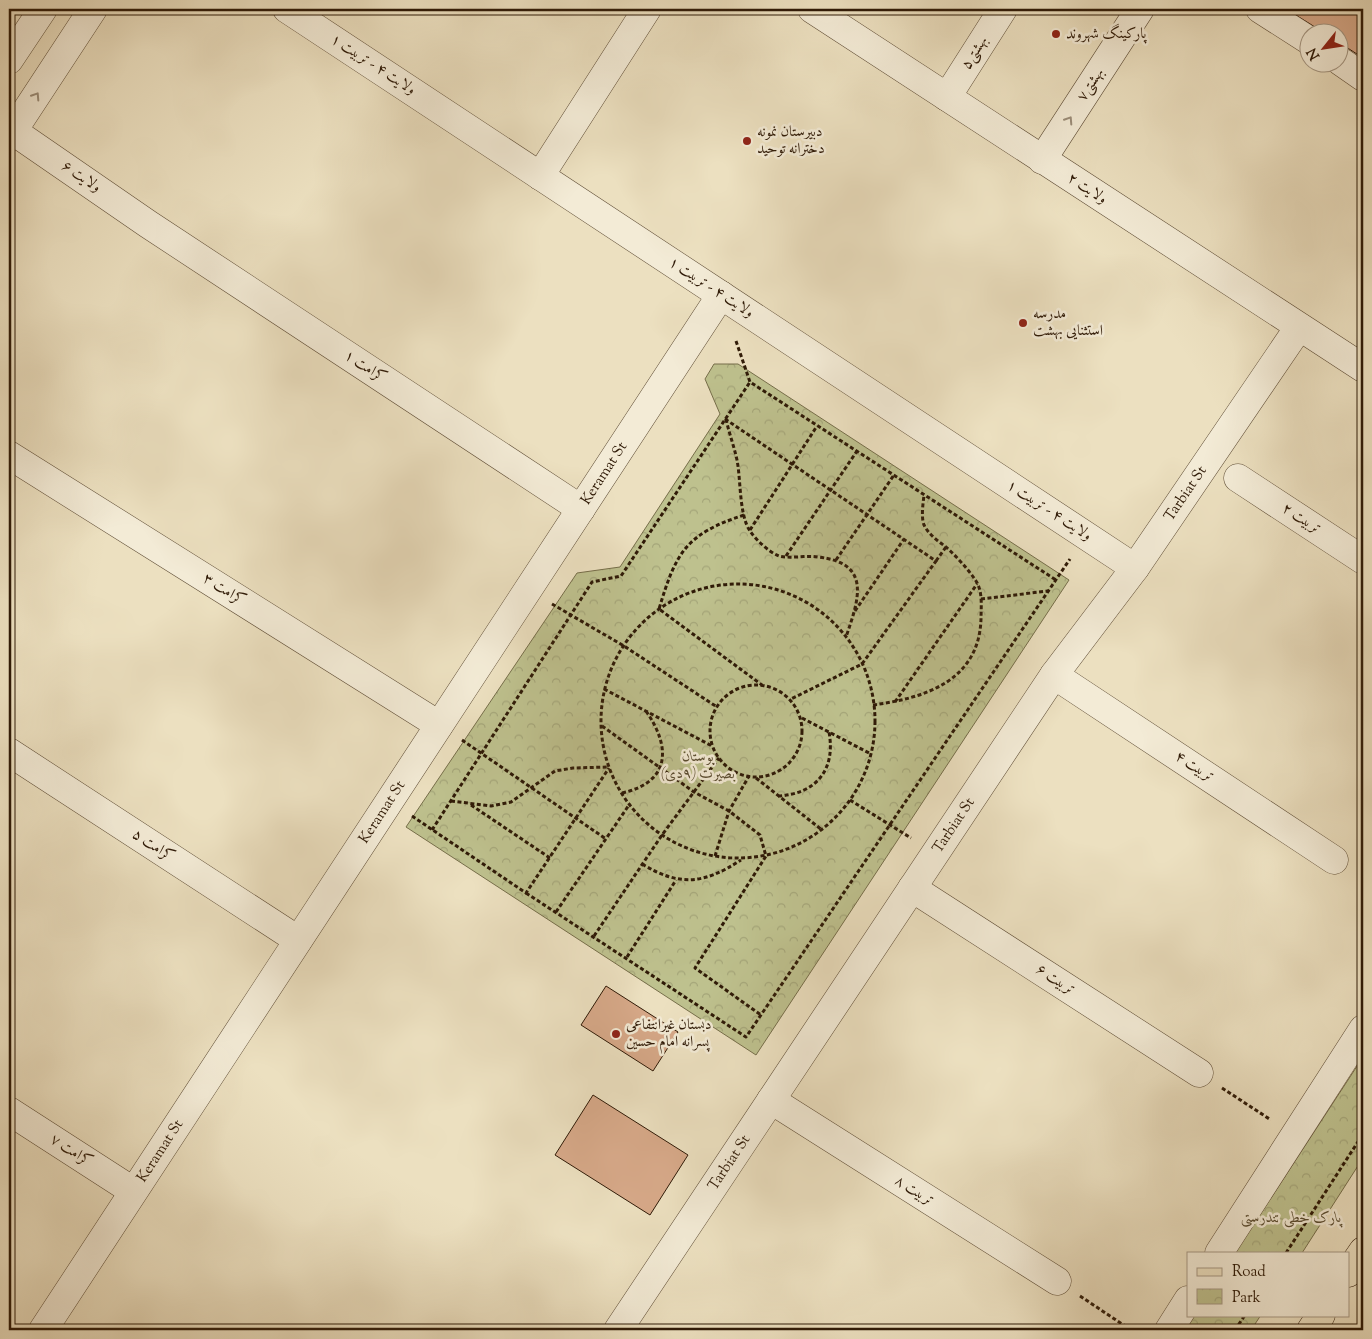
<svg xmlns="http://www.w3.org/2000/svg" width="1372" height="1339" font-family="'Sorts Mill Goudy',Amiri,serif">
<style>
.park{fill:url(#park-crowns);stroke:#766e4a}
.building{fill:#d7a989;stroke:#2f1a07}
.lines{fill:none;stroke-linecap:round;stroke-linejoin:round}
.minor-casing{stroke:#5e4c35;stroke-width:29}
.major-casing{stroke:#2f1a07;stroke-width:29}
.path{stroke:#2f1a07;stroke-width:3;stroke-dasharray:4 2.5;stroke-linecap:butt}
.minor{stroke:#f3ebd6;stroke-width:28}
.major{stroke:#ece0c0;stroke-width:28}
.oneway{stroke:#9b8d79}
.poi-dot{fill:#8f2418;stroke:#f3ebd6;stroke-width:2}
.labels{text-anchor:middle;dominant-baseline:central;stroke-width:5;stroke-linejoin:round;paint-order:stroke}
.poi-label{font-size:15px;fill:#2f1a07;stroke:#f3ebd6;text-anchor:start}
.street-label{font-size:15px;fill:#2f1a07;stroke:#f3ebd6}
.park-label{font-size:15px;font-style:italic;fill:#5a4c30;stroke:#f3ebd6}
</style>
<defs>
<pattern id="park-crowns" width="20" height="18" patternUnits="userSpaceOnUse" patternTransform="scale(1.25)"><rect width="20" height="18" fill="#bec18e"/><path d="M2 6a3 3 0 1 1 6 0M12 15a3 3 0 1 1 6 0" fill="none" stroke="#a4a579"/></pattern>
</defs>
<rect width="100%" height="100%" fill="#ece0c0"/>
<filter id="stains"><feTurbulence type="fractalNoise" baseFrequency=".004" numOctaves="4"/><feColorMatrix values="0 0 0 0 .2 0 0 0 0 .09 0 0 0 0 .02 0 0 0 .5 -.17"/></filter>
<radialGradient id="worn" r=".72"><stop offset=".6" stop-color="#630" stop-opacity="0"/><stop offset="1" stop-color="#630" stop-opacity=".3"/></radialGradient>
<g class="park">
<polygon points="714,364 738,364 1069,580 756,1055 406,827 577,573 620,567 720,414 705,379"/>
<polygon points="1363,1057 1363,1158 1302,1253 1235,1253"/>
<polygon points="1195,1315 1261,1315 1251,1330 1185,1330"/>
</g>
<g class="building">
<polygon points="1286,9 1363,9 1363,58 1340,43 1340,32 1323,32"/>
<polygon points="606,986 678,1032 653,1071 581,1025"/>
<polygon points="593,1095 688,1155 650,1215 555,1155"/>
</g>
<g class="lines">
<g class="minor-casing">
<g id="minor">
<polyline points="287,9 1135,568"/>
<polyline points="812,9 1363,368"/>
<polyline points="1260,9 1310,41"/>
<polyline points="9,60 43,9"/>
<polyline points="1340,61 1363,77"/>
<polyline points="947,97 1003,9"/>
<polyline points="13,131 148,224 581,509"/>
<polyline points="9,137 93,9"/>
<polyline points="1042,160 1140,9"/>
<polyline points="540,176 647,9"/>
<polyline points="9,455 439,725"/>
<polyline points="1238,478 1363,560"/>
<polyline points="1054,675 1334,860"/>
<polyline points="9,752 298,940"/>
<polyline points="912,888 1199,1073"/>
<polyline points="771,1100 1057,1281"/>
<polyline points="9,1111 133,1191"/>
<polyline points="1219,1253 1363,1029"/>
<path id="s1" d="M43,1330L721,295"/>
<path id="s2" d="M618,1330L1054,675L1135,568L1299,327"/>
<polyline points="1169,1330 1188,1300"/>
</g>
</g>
<g class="major-casing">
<g id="major">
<polyline points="1348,1273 1363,1251"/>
<polyline points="1311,1330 1321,1315"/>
</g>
</g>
<g class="path">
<polyline points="736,341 750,382 1056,580"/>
<polyline points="725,419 936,561 862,664 791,699"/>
<path d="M726,419C729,433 734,446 737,460C741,480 739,515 750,531C756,540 769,552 779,556C791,559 805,555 818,557C872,563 859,599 846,637"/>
<path d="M744,515C686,534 676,552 659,609L762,685"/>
<polyline points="750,530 817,426"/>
<polyline points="786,556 857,451"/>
<polyline points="836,560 894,475"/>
<polyline points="936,561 946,547"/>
<circle cx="738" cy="721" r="137"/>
<polyline points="981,599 1048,591"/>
<polyline points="552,604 624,646 717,707"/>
<polyline points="855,611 904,539"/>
<circle cx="756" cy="731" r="46"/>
<polyline points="604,689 712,746"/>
<polyline points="895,702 977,584"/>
<path d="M873,705C925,698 979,681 981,619C981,607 983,592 976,581C968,569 957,557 946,547C938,541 929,535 924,525C921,517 923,504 924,495"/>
<polyline points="802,718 871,754"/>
<polyline points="602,726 694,792 729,811 760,835 766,856 695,968 761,1015"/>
<polyline points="462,740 606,839"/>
<polyline points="756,778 822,830"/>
<path d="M622,793C671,782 671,747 646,711"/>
<path d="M778,796C816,794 836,770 829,732"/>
<polyline points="850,800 911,838"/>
<polyline points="451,801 491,806 511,802 555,771 573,768 609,767"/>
<polyline points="471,805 550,858"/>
<polyline points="412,816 526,893 609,768"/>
<polyline points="432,830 592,582 621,576 750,382"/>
<polyline points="715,856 729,811 749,776"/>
<path d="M642,864C680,887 704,884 741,860"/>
<polyline points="526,893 746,1037 1070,559"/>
<polyline points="556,912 629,805"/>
<polyline points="594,936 662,835 719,758"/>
<polyline points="627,957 676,880"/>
<polyline points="1222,1088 1271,1120"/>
<polyline points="1286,1253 1363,1134"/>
<polyline points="1080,1296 1131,1330"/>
<polyline points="1235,1330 1245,1315"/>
</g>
<use href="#minor" class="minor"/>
<use href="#major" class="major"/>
</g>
<defs><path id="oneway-chevron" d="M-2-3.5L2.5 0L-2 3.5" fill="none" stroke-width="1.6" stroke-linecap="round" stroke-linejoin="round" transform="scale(1.25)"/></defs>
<g class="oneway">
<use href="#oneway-chevron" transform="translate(36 96) rotate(-57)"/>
<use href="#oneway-chevron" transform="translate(1069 120) rotate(-57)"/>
</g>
<g class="poi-dot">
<circle cx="1056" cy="34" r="5"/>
<circle cx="747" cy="141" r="5"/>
<circle cx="1023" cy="323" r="5"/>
<circle cx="616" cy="1034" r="5"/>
</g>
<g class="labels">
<g class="poi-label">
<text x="1066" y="34">پارکینگ شهروند</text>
<text x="757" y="132">دبیرستان نمونه<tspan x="757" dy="17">دخترانه توحید</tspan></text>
<text x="1033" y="314">مدرسه<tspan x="1033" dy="17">استثنایی بهشت</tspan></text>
<text x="626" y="1025">دبستان غیرانتفاعی<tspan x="626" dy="17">پسرانه امام حسین</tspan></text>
</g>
<g class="street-label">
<text transform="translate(975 53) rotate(-58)">بهشتی۵</text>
<text transform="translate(373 65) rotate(33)">ولایت ۴ - تربیت ۱</text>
<text transform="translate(1091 85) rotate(-57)">بهشتی۷</text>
<text transform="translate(81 177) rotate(34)">ولایت ۶</text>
<text transform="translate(1087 189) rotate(33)">ولایت ۲</text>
<text transform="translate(711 288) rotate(33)">ولایت ۴ - تربیت ۱</text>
<text transform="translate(365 367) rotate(33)">کرامت ۱</text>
<text stroke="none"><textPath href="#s1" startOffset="1024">Keramat St</textPath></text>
<text stroke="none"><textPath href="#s2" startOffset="1011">Tarbiat St</textPath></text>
<text transform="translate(1049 511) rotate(33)">ولایت ۴ - تربیت ۱</text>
<text transform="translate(1301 519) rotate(33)">تربیت ۲</text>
<text transform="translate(224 590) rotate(32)">کرامت ۳</text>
<text transform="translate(1194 767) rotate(33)">تربیت ۴</text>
<text stroke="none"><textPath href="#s1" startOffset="619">Keramat St</textPath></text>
<text stroke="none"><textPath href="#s2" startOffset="606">Tarbiat St</textPath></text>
<text transform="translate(153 846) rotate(33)">کرامت ۵</text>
<text transform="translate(1055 980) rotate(33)">تربیت ۶</text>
<text transform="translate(71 1151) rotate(33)">کرامت ۷</text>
<text stroke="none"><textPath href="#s1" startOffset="214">Keramat St</textPath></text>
<text stroke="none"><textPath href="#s2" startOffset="201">Tarbiat St</textPath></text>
<text transform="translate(914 1191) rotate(32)">تربیت ۸</text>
</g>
<g class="park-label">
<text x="698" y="757">بوستان<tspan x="698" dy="17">بصیرت (۹دی)</tspan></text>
<text x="1291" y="1218">پارک خطی تندرستی</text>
</g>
</g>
<rect width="1372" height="1339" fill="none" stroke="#ece0c0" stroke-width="30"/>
<rect x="10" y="10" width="1352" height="1319" fill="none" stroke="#2f1a07" stroke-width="2.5"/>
<rect x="15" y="15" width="1342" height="1309" fill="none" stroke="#2f1a07"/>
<rect x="1187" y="1252" width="162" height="65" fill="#f3ebd6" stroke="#a59783"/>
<rect x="1197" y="1268" width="25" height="8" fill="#ece0c0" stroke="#a59783"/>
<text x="1232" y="1276" font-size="15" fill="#2f1a07">Road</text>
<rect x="1197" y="1289" width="25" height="15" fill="url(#park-crowns)" stroke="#a59783"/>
<text x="1232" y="1302" font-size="15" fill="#2f1a07">Park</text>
<g transform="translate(1324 48) rotate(240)"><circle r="24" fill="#f3ebd6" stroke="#a59783"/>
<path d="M0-4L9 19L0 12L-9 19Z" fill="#8f2418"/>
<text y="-8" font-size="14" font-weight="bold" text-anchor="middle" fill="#2f1a07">N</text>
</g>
<rect width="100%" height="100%" filter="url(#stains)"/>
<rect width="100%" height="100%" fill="url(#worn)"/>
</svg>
